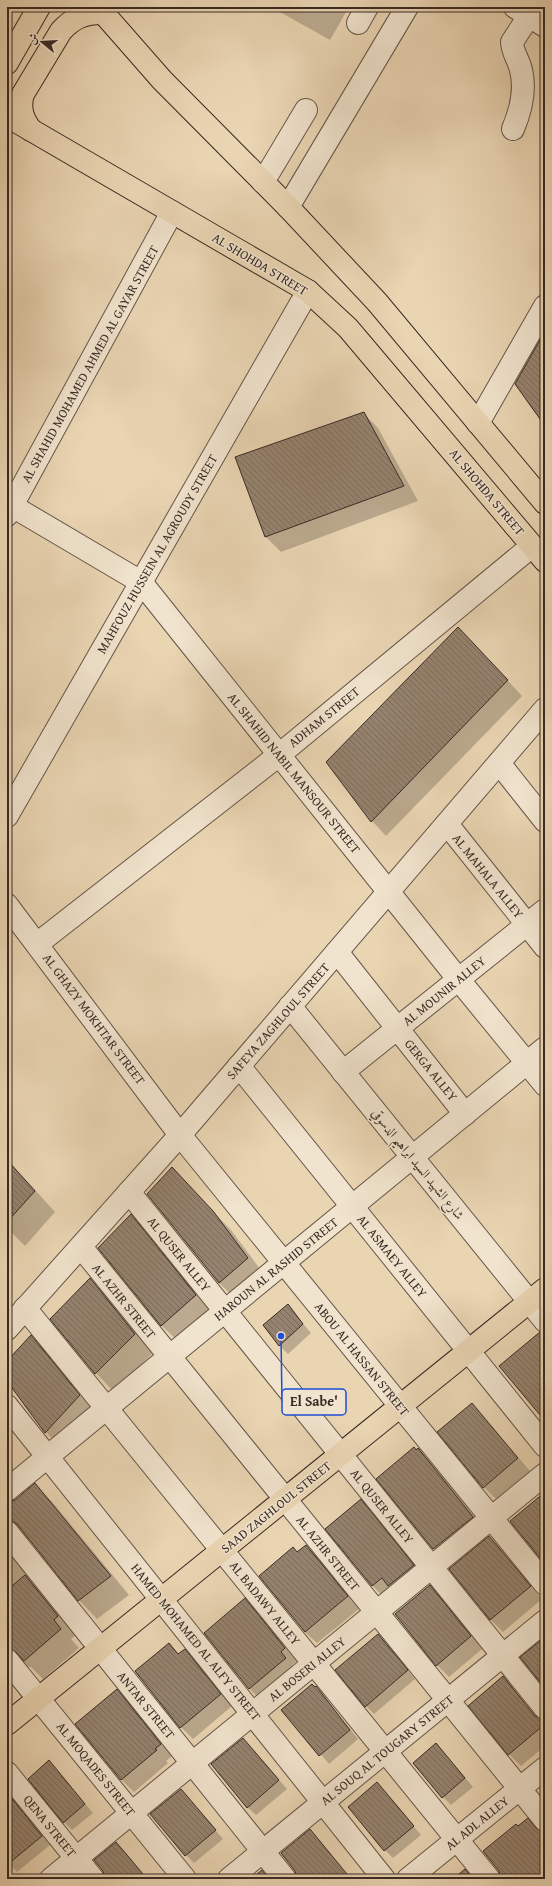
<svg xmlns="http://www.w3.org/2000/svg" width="552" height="1886" font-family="'Gentium Book Plus',Amiri,serif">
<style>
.shadow{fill:#0003}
.building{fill:url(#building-back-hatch);stroke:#382a25}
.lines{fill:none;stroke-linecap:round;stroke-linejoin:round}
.minor-casing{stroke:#645548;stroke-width:24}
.major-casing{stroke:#382a25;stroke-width:24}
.highway-casing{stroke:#382a25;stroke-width:24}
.minor{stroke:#f1e4ce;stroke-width:22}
.major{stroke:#ead5b3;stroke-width:22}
.highway{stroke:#ead5b3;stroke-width:22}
.labels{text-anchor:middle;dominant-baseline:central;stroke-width:3;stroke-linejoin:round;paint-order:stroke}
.street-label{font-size:13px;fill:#382a25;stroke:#f1e4ce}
.leader{fill:none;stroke:#1d4ed8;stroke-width:1.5}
.callout-dot{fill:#1d4ed8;stroke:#f1e4ce;stroke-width:1.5}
.callout{fill:#f1e4ce;stroke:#1d4ed8;stroke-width:1.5}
.callout-label{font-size:14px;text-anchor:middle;font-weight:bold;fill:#382a25}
</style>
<defs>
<pattern id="building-back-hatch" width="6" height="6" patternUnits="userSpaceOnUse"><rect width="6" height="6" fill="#95836f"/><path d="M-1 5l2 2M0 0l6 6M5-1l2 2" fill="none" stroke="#7b6b5b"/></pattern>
</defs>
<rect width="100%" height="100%" fill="#ead5b3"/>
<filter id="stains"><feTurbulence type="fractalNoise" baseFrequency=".005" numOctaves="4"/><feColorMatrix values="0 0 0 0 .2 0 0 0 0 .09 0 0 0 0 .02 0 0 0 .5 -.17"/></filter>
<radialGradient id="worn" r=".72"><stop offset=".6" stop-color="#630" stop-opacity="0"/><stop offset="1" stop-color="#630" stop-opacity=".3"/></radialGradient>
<g class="shadow">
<polygon points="271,7 349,7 330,40"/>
<polygon points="525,7 545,7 545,16"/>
<polygon points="363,413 378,428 418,501 281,552 266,537 237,458"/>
<polygon points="473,643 522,696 386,836 372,821 327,762"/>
<polygon points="7,1159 55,1212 25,1246 7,1228"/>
<polygon points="172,1169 231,1230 266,1277 238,1301 219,1283"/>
<polygon points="131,1216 149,1234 214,1314 181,1344 162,1326 99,1248"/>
<polygon points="90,1279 108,1298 153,1353 114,1392 96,1373"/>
<polygon points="288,1306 311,1333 288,1354 280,1346 265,1325"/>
<polygon points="31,1337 49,1355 98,1414 64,1451 46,1432 7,1380 7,1362"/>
<polygon points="472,1404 530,1471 496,1499 484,1487"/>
<polygon points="418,1449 430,1461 485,1529 446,1561 434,1549 378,1479"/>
<polygon points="35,1485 53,1503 129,1595 97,1619 79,1600 29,1538 25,1538 76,1635 71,1639 79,1648 43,1679 31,1667 23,1667 7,1651 7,1503 15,1501"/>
<polygon points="361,1501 373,1513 425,1578 384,1598 373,1586"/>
<polygon points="489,1537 542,1599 503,1632 491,1620 450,1569"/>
<polygon points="306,1546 318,1558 359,1609 317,1643 305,1632 298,1553"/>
<polygon points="430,1586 442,1598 482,1649 449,1677 437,1665"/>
<polygon points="245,1599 257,1611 297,1661 292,1665 297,1671 261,1701 250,1689 205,1633"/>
<polygon points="378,1635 415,1679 374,1714 366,1706"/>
<polygon points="169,1644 179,1655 185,1650 197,1662 232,1706 193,1739 181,1727"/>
<polygon points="503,1678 540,1721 545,1721 545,1746 521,1766 509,1754 470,1706"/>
<polygon points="316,1687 358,1739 329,1764 283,1710"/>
<polygon points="117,1690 129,1702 172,1756 166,1761 168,1763 134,1792 122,1780 77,1724"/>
<polygon points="243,1739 287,1789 256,1815 247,1807"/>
<polygon points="436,1744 473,1787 451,1805 443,1797"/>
<polygon points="49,1762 93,1813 72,1830 64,1822"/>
<polygon points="377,1783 421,1835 393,1858 385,1850"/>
<polygon points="181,1790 223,1839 194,1863 186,1855"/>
<polygon points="9,1796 50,1845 17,1872 7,1861 7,1798"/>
<polygon points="310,1831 320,1841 351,1879 298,1879 298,1876 282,1854"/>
<polygon points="116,1843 127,1854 148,1879 106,1879 106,1876 95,1860"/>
</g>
<g class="building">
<polygon points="545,331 545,426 515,384"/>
<polygon points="364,412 404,486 265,537 235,457"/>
<polygon points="458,627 508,680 371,822 326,762"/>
<polygon points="7,1160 35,1191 7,1222"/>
<polygon points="172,1167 213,1211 248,1258 219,1283 147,1194"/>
<polygon points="131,1214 196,1295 161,1326 98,1248"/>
<polygon points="90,1278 135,1334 95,1374 50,1319"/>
<polygon points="288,1304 303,1324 279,1346 263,1325"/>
<polygon points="540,1332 545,1333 545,1421 499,1366"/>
<polygon points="31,1335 80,1395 45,1433 7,1381 7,1361"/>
<polygon points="472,1403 518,1458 483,1488 437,1432"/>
<polygon points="414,1447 416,1450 418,1448 473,1517 433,1549 376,1479"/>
<polygon points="35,1483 111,1576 78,1601 17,1524 12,1521 7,1520 7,1502 15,1500"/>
<polygon points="545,1492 545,1564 510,1521"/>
<polygon points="361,1499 414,1565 388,1586 382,1578 372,1586 325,1529"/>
<polygon points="489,1536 531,1586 490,1620 449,1569"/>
<polygon points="306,1545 348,1596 305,1632 259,1576 293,1547 297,1552"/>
<polygon points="25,1575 58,1616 54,1620 61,1629 24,1661 16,1652 7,1648 7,1590"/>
<polygon points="430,1585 471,1636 436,1666 395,1614"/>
<polygon points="245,1598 285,1648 281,1652 286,1658 249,1689 204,1633"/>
<polygon points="378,1634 408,1670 365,1707 335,1670"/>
<polygon points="545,1637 545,1688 520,1657"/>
<polygon points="169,1643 178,1654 185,1649 221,1694 180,1728 135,1671"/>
<polygon points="503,1676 535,1716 545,1720 545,1724 508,1755 468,1706"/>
<polygon points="312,1684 315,1687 316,1686 350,1730 319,1756 281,1710"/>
<polygon points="117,1689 161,1744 155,1749 157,1750 121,1780 75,1724"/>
<polygon points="243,1738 279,1780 247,1808 211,1764"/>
<polygon points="436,1743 465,1778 442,1798 413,1763"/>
<polygon points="49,1760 85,1804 63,1823 28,1779"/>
<polygon points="377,1782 414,1826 384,1851 348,1807"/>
<polygon points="181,1789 216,1830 185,1856 150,1814"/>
<polygon points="9,1795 42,1836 7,1865 7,1797"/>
<polygon points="528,1818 536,1828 545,1832 545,1879 501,1879 499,1871 483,1851 516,1824 518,1826"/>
<polygon points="310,1829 351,1879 297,1879 295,1871 281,1853"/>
<polygon points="116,1842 147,1879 105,1879 103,1871 94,1860"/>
<polygon points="465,1869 473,1879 453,1879"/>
<polygon points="262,1870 269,1879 251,1879"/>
</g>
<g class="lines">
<g class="minor-casing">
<g id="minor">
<polyline points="515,7 545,26"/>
<polyline points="358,23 367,7"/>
<path d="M513,129C521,110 526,90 521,70C519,60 512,52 512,42L529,16"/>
<polyline points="263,182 306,110"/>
<polyline points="288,207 407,7"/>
<polyline points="478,423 545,306"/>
<polyline points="7,503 141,582 459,980 545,1085"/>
<polyline points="7,515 172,212"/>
<polyline points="499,763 545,821"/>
<polyline points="7,816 308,291"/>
<polyline points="447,824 545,947"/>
<polyline points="7,905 180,1135 545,1584"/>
<polyline points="37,944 279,755 532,546"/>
<polyline points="337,952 465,1114"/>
<polyline points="290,1006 545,1321"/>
<polyline points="239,1066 545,1446"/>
<polyline points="343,1072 545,910"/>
<polyline points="129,1192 545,1708"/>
<polyline points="81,1247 545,1820"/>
<polyline points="25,1308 489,1879"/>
<polyline points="7,1329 180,1135 545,709"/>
<polyline points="7,1406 384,1879"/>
<polyline points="7,1490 545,1048"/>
<polyline points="7,1532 285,1879"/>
<polyline points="7,1660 185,1879"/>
<polyline points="7,1773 93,1879"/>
<polyline points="51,1879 545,1474"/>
<polyline points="229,1879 545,1621"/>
<polyline points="408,1879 545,1768"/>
</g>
</g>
<g class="major-casing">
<g id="major">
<polyline points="7,63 39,7"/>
<polyline points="7,1724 545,1289"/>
</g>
</g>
<g class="highway-casing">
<g id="highway">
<polyline points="98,7 162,80 288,207 377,302 545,503"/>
<polyline points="7,116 308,291 348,328 545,561"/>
<path d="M31,130C22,118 19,108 23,94L61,31C73,18 84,13 102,13"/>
</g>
</g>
<use href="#minor" class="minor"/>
<use href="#major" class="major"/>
<use href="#highway" class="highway"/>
</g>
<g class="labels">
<g class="street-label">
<text transform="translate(260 264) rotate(31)">AL SHOHDA STREET</text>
<text transform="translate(90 364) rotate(-61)">AL SHAHID MOHAMED AHMED AL GAYAR STREET</text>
<text transform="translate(487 492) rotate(50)">AL SHOHDA STREET</text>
<text transform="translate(157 554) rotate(-60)">MAHFOUZ HUSSEIN AL AGROUDY STREET</text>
<text transform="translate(324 717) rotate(-39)">ADHAM STREET</text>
<text transform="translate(294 773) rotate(51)">AL SHAHID NABIL MANSOUR STREET</text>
<text transform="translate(488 876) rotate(51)">AL MAHALA ALLEY</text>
<text transform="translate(444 991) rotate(-39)">AL MOUNIR ALLEY</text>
<text transform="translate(94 1019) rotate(53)">AL GHAZY MOKHTAR STREET</text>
<text transform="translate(278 1021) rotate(-49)">SAFEYA ZAGHLOUL STREET</text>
<text transform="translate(431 1070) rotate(51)">GERGA ALLEY</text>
<text transform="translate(418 1164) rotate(51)">شارع الشهيد السيد ابراهيم الدسوقي</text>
<text transform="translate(179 1254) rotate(51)">AL QUSER ALLEY</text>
<text transform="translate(392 1256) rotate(51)">AL ASMAEY ALLEY</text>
<text transform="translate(276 1269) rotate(-39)">HAROUN AL RASHID STREET</text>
<text transform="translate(124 1301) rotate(51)">AL AZHR STREET</text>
<text transform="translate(362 1359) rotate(51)">ABOU AL HASSAN STREET</text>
<text transform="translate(382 1506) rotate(51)">AL QUSER ALLEY</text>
<text transform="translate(276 1507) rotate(-39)">SAAD ZAGHLOUL STREET</text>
<text transform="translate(328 1553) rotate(51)">AL AZHR STREET</text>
<text transform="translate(265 1603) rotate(51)">AL BADAWY ALLEY</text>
<text transform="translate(196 1642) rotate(51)">HAMED MOHAMED AL ALFY STREET</text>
<text transform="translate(307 1669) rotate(-39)">AL BOSERI ALLEY</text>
<text transform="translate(146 1705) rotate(51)">ANTAR STREET</text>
<text transform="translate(387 1750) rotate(-39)">AL SOUQ AL TOUGARY STREET</text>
<text transform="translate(96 1769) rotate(51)">AL MOQADES STREET</text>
<text transform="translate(477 1823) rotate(-39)">AL ADL ALLEY</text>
<text transform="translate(50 1826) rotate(51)">QENA STREET</text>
</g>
</g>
<path class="leader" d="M281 1336L282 1402"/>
<circle class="callout-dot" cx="281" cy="1336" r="4"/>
<rect class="callout" x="282" y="1389" width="64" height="26" rx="4"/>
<g class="callout-label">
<text x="314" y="1406">El Sabe'</text>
</g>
<rect width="552" height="1886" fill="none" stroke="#ead5b3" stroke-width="24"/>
<rect x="8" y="8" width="536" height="1870" fill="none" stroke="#382a25" stroke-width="2"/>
<rect x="12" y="12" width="528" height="1862" fill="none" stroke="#382a25"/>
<g transform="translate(42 42) rotate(288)" stroke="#f1e4ce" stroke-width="3" paint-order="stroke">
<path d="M0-3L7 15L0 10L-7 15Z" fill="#382a25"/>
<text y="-6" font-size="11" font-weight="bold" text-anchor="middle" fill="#382a25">ش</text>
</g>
<rect width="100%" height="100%" filter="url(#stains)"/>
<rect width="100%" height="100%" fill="url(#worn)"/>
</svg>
